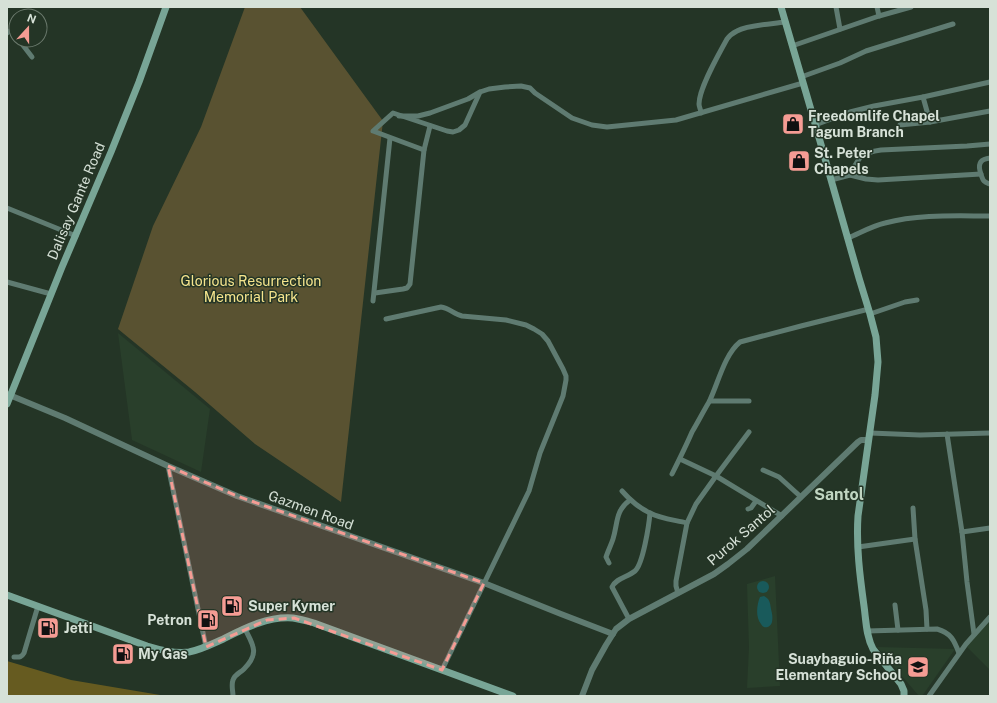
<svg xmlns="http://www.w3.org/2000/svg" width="997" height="703" font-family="'Public Sans',sans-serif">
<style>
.built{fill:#293f2b}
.green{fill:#595231}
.forest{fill:#665b20}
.water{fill:#195a5b}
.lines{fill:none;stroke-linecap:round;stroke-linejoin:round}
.minor{stroke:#5f7b71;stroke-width:5}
.tertiary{stroke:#5f7b71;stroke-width:6}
.secondary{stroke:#78a596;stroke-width:7}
.marked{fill:#f59c94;fill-opacity:0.2;stroke:#f59c94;stroke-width:3;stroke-dasharray:8 5;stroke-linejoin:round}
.labels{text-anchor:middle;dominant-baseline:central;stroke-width:3;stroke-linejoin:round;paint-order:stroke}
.poi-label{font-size:14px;font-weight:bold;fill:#d6e1d7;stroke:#243526;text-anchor:start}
.street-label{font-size:14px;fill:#d6e1d7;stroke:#243526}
.park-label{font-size:14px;fill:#f5e48d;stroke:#243526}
.quarter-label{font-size:16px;font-weight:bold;fill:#c1d6c2;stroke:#243526}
</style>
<rect width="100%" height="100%" fill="#243526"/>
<g class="built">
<polygon points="118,333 210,409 201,472 132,440"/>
<polygon points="775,576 780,686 747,688 749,647 747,584"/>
<polygon points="990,619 990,670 966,646"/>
<polygon points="877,647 955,649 925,692 922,696 919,696"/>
</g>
<polygon class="green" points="245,7 300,7 383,121 341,502 255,444 195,392 118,329 153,226 201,127"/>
<polygon class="forest" points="7,661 71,680 166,696 7,696"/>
<g class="water">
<circle cx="763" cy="587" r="6"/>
<path d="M764,596C770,599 770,603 771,609C772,613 773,617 772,622C771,627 764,630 761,624C755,617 757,604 760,597Z"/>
</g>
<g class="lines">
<g class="minor">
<polyline points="836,7 840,29"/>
<polyline points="877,7 879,16"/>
<polyline points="7,33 11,30 16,37"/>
<polyline points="19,40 32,57"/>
<polyline points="792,46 879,16 911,7"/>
<polyline points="801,77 840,63 866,51 953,24"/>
<polyline points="923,97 930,122"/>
<path d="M701,113C701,110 699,107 699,104C699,88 719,54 727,39C730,35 733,33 737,31C748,25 772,24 785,22"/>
<polyline points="399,116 418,116 430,113 468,99 480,92 489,89 505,87 521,86 530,88 535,93 572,118 592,125 607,127 676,120 803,83"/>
<polyline points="815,125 850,112 874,106 923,97 990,82"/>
<polyline points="900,125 930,122 990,111"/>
<polyline points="424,150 373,131 393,113 447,131 453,132 459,130 465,125 480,92"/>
<path d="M990,158C981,159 978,163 980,171C981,174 982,179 984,181C986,183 987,183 990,184"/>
<path d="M850,175C859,157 860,153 881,150L967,146L990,144"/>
<polyline points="831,180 850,175 866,179 878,180 981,174"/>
<polyline points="7,208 76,236"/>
<path d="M848,238C860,233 872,226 885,223C919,214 955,216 990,216"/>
<polyline points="7,282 51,294"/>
<polyline points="375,293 403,289 407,288 410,284 424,150 430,126"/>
<polyline points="373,301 390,138"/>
<polyline points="870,314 905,302 917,300"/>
<path d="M386,319L441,307C449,308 454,314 462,316L506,320L526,325L534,329L542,334L548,341L563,369L566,376V380L563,396L540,453L529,491L442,670"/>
<polyline points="710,401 749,401"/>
<polyline points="870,433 920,435 990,433"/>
<polyline points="947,434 962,532 990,528"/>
<polyline points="680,459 716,476 782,516"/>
<polyline points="168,466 206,647"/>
<polyline points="763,470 779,477 801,497"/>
<path d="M672,474C679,460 686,446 692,432C698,422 703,412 709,402C718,384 724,355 740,342L801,326L869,309"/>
<path d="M622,491C630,500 639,508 650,513C661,519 675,520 687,523"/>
<polyline points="913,508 915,539 926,610 927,629"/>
<polyline points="748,509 751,508 756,501"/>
<polyline points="962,532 967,582 974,634"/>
<polyline points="858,547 915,539"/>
<path d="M609,563L606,557C608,551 611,545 613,539C618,523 615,511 630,500"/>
<polyline points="678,593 676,586 676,581 687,523 696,504 716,476 749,432"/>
<polyline points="895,605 898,630"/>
<path d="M629,619L612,587C616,578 628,577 635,571C643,564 649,525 650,513"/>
<path d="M867,631L937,629C951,633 954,640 959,653"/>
<path d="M14,657C19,657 21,658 24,653L38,606"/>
<path d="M233,696C233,691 231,685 233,680C235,674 240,673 244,669C260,653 253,645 245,629"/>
<polyline points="929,696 966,644 990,617"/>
</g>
<g class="tertiary">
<polyline points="7,394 65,418 168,466 237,496 484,583 561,614 613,634"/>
<polyline points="582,696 592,670 606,645 616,629 629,619 714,574 728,564 747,549 858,442 861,440 869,440"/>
</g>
<g class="secondary">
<path d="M781,7L816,127L859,278L870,314L876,337L878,362L875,395L858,516C856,546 860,577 864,606C866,620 866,636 873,649L901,684L904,691V696"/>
<polyline points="7,404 62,267 111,152 139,82 166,7"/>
<path d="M7,595L147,646C160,650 175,654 189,652C200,650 210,645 221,640C243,629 267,616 293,618C300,619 307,621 314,623L513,696"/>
</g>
</g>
<path class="marked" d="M168,466L237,496L484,583L442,670L294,618L267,620L206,647Z"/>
<defs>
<g id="shop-square" transform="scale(1.15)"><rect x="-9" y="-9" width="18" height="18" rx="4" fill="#f59c94" stroke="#243526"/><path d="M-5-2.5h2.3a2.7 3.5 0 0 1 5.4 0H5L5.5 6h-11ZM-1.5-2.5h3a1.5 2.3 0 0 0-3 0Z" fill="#111"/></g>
<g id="fuel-square" transform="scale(1.15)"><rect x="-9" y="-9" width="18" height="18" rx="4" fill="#f59c94" stroke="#243526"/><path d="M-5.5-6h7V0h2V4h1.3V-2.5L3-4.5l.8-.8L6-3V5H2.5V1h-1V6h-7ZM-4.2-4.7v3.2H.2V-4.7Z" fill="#111"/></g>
<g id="school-square" transform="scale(1.15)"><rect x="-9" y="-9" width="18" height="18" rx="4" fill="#f59c94" stroke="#243526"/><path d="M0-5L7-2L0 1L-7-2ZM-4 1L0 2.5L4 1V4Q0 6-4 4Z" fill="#111"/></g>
</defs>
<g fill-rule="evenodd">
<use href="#shop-square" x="793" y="124"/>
<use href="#shop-square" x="799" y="161"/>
<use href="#fuel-square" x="232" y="606"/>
<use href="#fuel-square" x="208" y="620"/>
<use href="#fuel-square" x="48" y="628"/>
<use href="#fuel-square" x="123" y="654"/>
<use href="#school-square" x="918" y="667"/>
</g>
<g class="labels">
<g class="poi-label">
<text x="808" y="116">Freedomlife Chapel<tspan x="808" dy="16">Tagum Branch</tspan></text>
<text x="814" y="153">St. Peter<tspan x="814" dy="16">Chapels</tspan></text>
<text x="248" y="606">Super Kymer</text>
<text x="192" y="620" text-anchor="end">Petron</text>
<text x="64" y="628">Jetti</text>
<text x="138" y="654">My Gas</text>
<text x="902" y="659" text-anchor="end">Suaybaguio-Riña<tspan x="902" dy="16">Elementary School</tspan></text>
</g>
<g class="street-label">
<text transform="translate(76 201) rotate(-67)">Dalisay Gante Road</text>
<text transform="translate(311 510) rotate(20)">Gazmen Road</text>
<text transform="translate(741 535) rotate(-41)">Purok Santol</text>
</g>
<g class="park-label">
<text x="251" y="281">Glorious Resurrection<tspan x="251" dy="16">Memorial Park</tspan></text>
</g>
<g class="quarter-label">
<text x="839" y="494">Santol</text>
</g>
</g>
<rect width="997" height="703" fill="none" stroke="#d6e1d7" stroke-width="16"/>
<g transform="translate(28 28) rotate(21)"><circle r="19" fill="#243526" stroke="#6b7a6d"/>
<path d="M0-3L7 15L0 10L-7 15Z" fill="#f59c94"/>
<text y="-6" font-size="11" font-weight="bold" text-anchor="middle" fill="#d6e1d7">N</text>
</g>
</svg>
